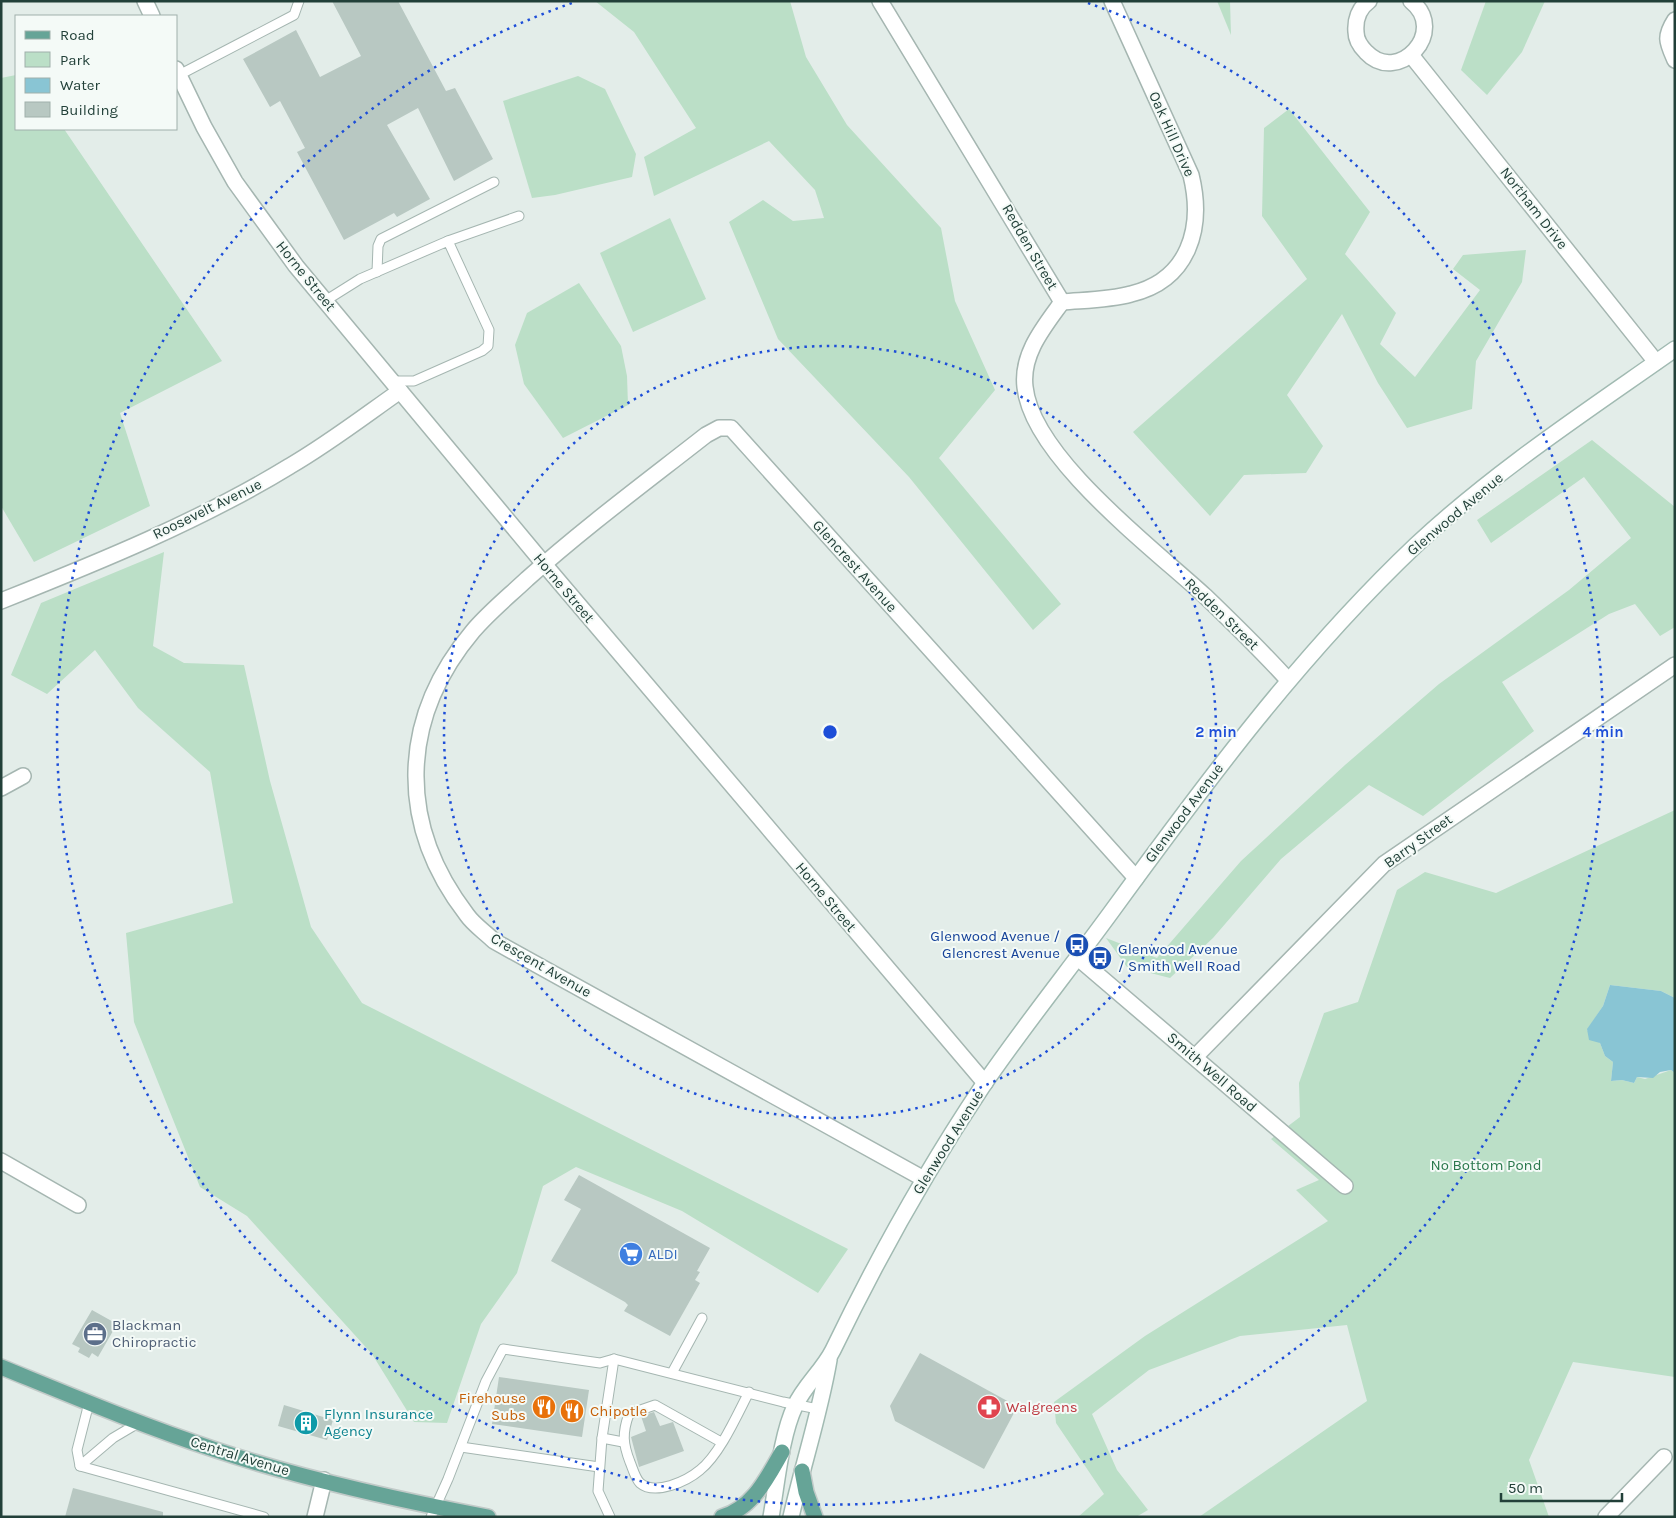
<svg xmlns="http://www.w3.org/2000/svg" width="1676" height="1518" font-family="Karla,sans-serif">
<style>
.green{fill:#bbdfc7}
.water{fill:#89c5d4}
.building{fill:#b8c8c2}
.lines{fill:none;stroke-linecap:round;stroke-linejoin:round}
.lane-casing{stroke:#a5b6b1;stroke-width:11}
.street-casing{stroke:#a5b6b1;stroke-width:18}
.secondary-casing{stroke:#a1bab2;stroke-width:18}
.primary-casing{stroke:#c1cac8;stroke-width:18}
.lane{stroke:#fff;stroke-width:9}
.street{stroke:#fff;stroke-width:15}
.secondary{stroke:#fff;stroke-width:15}
.primary{stroke:#66a497;stroke-width:15}
.ring{fill:none;stroke:#1d4ed8;stroke-width:2.5;stroke-dasharray:2.5 5}
.labels{text-anchor:middle;dominant-baseline:central;stroke-width:4;stroke-linejoin:round;paint-order:stroke}
.street-label{font-size:15px;fill:#224039;stroke:#f4faf7}
.transit-label{font-size:15px;fill:#164399;stroke:#f4faf7;text-anchor:end}
.park-label{font-size:15px;fill:#2a784c;stroke:#f4faf7}
.shop-label{font-size:15px;fill:#366cbe;stroke:#f4faf7;text-anchor:start}
.service-label{font-size:15px;fill:#4e5e75;stroke:#f4faf7;text-anchor:start}
.food-label{font-size:15px;fill:#c56008;stroke:#f4faf7;text-anchor:end}
.health-label{font-size:15px;fill:#be3a42;stroke:#f4faf7;text-anchor:start}
.culture-label{font-size:15px;fill:#0d838f;stroke:#f4faf7;text-anchor:start}
.centre{fill:#1d4ed8;stroke:#f4faf7;stroke-width:2.5}
.ring-label{font-size:15px;text-anchor:middle;font-weight:bold;fill:#1d4ed8;stroke:#f4faf7;stroke-width:4;stroke-linejoin:round;paint-order:stroke}
</style>
<rect width="100%" height="100%" fill="#e3ede9"/>
<g class="green">
<polygon points="595,1 790,1 806,57 847,125 941,228 955,301 995,390 939,458 1061,604 1033,630 909,477 778,339 729,222 763,200 793,221 824,218 815,190 769,141 654,196 644,157 696,128 634,32"/>
<polygon points="1217,1 1230,1 1231,35"/>
<polygon points="1486,1 1545,1 1522,52 1487,95 1461,70"/>
<polygon points="16,75 16,129 64,129 222,361 120,413 150,506 34,562 1,506 1,78"/>
<polygon points="578,76 605,89 636,154 632,177 555,195 532,198 503,101"/>
<polygon points="1289,109 1370,212 1345,254 1396,313 1380,344 1415,377 1480,290 1453,269 1463,255 1526,250 1522,282 1476,361 1472,409 1407,428 1378,383 1342,314 1287,395 1323,446 1306,473 1244,475 1210,516 1133,432 1307,279 1262,216 1264,128"/>
<polygon points="670,218 706,299 633,332 600,253"/>
<polygon points="579,283 621,346 627,376 628,405 563,438 524,384 515,345 527,313"/>
<polygon points="1592,440 1675,507 1675,627 1660,636 1635,604 1609,614 1502,682 1534,731 1423,816 1369,785 1281,859 1213,938 1170,978 1127,967 1106,938 1157,958 1241,861 1345,765 1439,684 1569,590 1631,538 1584,477 1491,543 1477,520"/>
<polygon points="164,552 153,646 184,663 244,665 270,781 311,927 362,1003 848,1249 818,1293 682,1211 576,1167 543,1186 517,1273 481,1324 447,1423 414,1422 372,1354 247,1216 200,1187 134,1022 126,933 233,903 210,772 138,708 95,650 47,694 11,675 41,603"/>
<polygon points="1675,810 1675,998 1661,991 1610,985 1603,1006 1587,1030 1600,1043 1605,1056 1613,1062 1611,1081 1622,1080 1634,1083 1637,1077 1645,1079 1671,1070 1675,1073 1675,1377 1573,1362 1529,1460 1549,1517 1199,1517 1367,1401 1347,1325 1240,1336 1149,1370 1092,1414 1117,1470 1148,1510 1136,1517 1078,1517 1104,1494 1056,1423 1054,1402 1145,1336 1328,1221 1296,1190 1319,1180 1271,1139 1300,1117 1299,1083 1324,1013 1358,1002 1397,890 1425,872 1496,893"/>
</g>
<polygon class="water" points="1610,985 1661,991 1675,998 1675,1073 1671,1070 1660,1072 1653,1078 1637,1077 1634,1083 1622,1080 1611,1081 1613,1062 1605,1056 1600,1043 1589,1040 1587,1029 1603,1006"/>
<g class="building">
<polygon points="332,1 398,1 446,91 455,88 493,159 454,181 418,108 387,125 430,199 397,217 394,213 344,240 297,152 305,148 280,101 270,107 243,59 296,30 320,77 361,56"/>
<polygon points="579,1175 710,1248 697,1271 700,1272 695,1280 700,1283 670,1336 624,1311 628,1305 625,1302 551,1261 581,1209 564,1200"/>
<polygon points="92,1310 117,1324 98,1357 92,1353 89,1358 78,1352 80,1348 72,1344"/>
<polygon points="920,1353 1011,1403 1014,1413 984,1469 895,1421 890,1406"/>
<polygon points="499,1377 589,1390 582,1437 492,1424"/>
<polygon points="284,1405 333,1420 327,1440 278,1426"/>
<polygon points="654,1412 660,1426 673,1422 684,1451 639,1467 631,1437 646,1431 641,1416"/>
<polygon points="73,1488 163,1512 163,1517 65,1517"/>
</g>
<g class="lines">
<g class="lane-casing">
<g id="lane">
<polyline points="179,75 294,15 299,1"/>
<polyline points="448,241 519,216"/>
<polyline points="377,272 378,246 381,239 494,182"/>
<polyline points="325,301 360,279 448,241 489,330 488,346 482,351 414,381 392,381"/>
<polyline points="672,1373 702,1318"/>
<polyline points="89,1403 77,1450 80,1466 113,1438 140,1422"/>
<polyline points="602,1438 623,1442"/>
<path d="M721,1442L655,1405L629,1414C622,1433 623,1444 630,1462C633,1469 635,1478 640,1483C655,1496 687,1481 700,1470C720,1454 737,1415 749,1392"/>
<polyline points="461,1447 599,1467"/>
<polyline points="80,1466 264,1517"/>
<polyline points="431,1517 448,1479 486,1381 503,1349 600,1363 614,1359"/>
<polyline points="610,1517 598,1491 602,1438 614,1359 783,1402 818,1409"/>
</g>
</g>
<g class="street-casing">
<g id="street">
<polyline points="145,1 152,16"/>
<polyline points="880,1 1062,302"/>
<path d="M1369,1C1359,8 1355,20 1356,32C1356,40 1360,46 1366,52C1398,86 1449,31 1411,1"/>
<path d="M1675,20C1664,37 1667,42 1675,60"/>
<polyline points="1411,55 1656,362"/>
<polyline points="176,69 204,127 235,182 296,266 544,564 985,1083"/>
<path d="M1062,302C1044,327 1021,354 1025,387C1032,457 1154,549 1205,596C1233,623 1262,651 1288,680"/>
<path d="M1062,302C1085,300 1109,300 1131,294C1189,280 1204,228 1191,175L1112,1"/>
<path d="M1,601C99,562 200,521 290,466C328,444 363,417 400,391"/>
<polyline points="1,788 23,776"/>
<polyline points="1078,958 1345,1186"/>
<polyline points="1195,1057 1384,864 1675,665"/>
<polyline points="1,1161 78,1205"/>
<path d="M924,1179L494,941C485,932 474,925 467,915C397,824 399,719 473,631C489,612 509,596 527,579C584,528 646,482 706,435L719,428H731L1136,878"/>
<polyline points="315,1517 324,1480"/>
<polyline points="1606,1517 1664,1457"/>
</g>
</g>
<g class="secondary-casing">
<g id="secondary">
<path d="M771,1517C777,1483 781,1436 795,1406C804,1386 823,1370 833,1350C877,1259 926,1171 982,1087C1023,1027 1069,970 1112,911C1206,782 1300,655 1416,545C1495,471 1587,411 1675,349"/>
<path d="M791,1517C803,1464 820,1413 829,1360"/>
</g>
</g>
<g class="primary-casing">
<g id="primary">
<path d="M1,1367C72,1396 143,1426 216,1450C303,1479 398,1500 488,1517"/>
<polyline points="802,1471 806,1492 815,1517"/>
<path d="M722,1517C753,1508 767,1478 782,1452"/>
</g>
</g>
<use href="#lane" class="lane"/>
<use href="#street" class="street"/>
<use href="#secondary" class="secondary"/>
<use href="#primary" class="primary"/>
</g>
<g class="ring">
<circle cx="830" cy="732" r="386"/>
<path d="M1088 3A773 773 0 1 1 572 3"/>
</g>
<defs>
<g id="bus-disc" transform="scale(1.25)"><circle r="9.5" fill="#1a4fb4" stroke="#f4faf7"/><path d="M-5-6H5V4H4V6H2V4H-2V6H-4V4H-5ZM-3.5-4V0h7V-4ZM-3.5 1.2v1.5H-2V1.2ZM2 1.2v1.5H3.5V1.2Z" fill="#fff"/></g>
<g id="supermarket-disc" transform="scale(1.25)"><circle r="9.5" fill="#3f7fe0" stroke="#f4faf7"/><path d="M-6-5.5h2.5l.6 2H6L4.5 2H-2.5L-4.4-4H-6ZM-1.5 3.2a1.3 1.3 0 1 0 .1 0ZM3 3.2a1.3 1.3 0 1 0 .1 0Z" fill="#fff"/></g>
<g id="office-disc" transform="scale(1.25)"><circle r="9.5" fill="#5c6f8a" stroke="#f4faf7"/><path d="M-6-3h4V-5.5h4V-3h4V5H-6ZM-1-4.5V-3h2v-1.5ZM-6 0V1H6V0Z" fill="#fff"/></g>
<g id="restaurant-disc" transform="scale(1.25)"><circle r="9.5" fill="#e8710a" stroke="#f4faf7"/><path d="M-5-6h1v4h1v-4h1v4h1v-4h1v5L-1.5 .5V6h-2V.5L-5-1ZM5-6V6H3V1.5H1.5Q1.5-4 5-6Z" fill="#fff"/></g>
<g id="pharmacy-disc" transform="scale(1.25)"><circle r="9.5" fill="#e0444e" stroke="#f4faf7"/><path d="M-2-6h4v4h4v4h-4v4h-4v-4h-4v-4h4Z" fill="#fff"/></g>
<g id="building-disc" transform="scale(1.25)"><circle r="9.5" fill="#0f9aa8" stroke="#f4faf7"/><path d="M-4-6H4V6H1V3H-1V6H-4ZM-2.5-4.3h1.7v1.8h-1.7ZM.8-4.3h1.7v1.8H.8ZM-2.5-1h1.7V.8h-1.7ZM.8-1h1.7V.8H.8Z" fill="#fff"/></g>
</defs>
<g fill-rule="evenodd">
<use href="#bus-disc" x="1077" y="945"/>
<use href="#bus-disc" x="1100" y="958"/>
<use href="#supermarket-disc" x="631" y="1254"/>
<use href="#office-disc" x="95" y="1334"/>
<use href="#restaurant-disc" x="544" y="1407"/>
<use href="#pharmacy-disc" x="989" y="1407"/>
<use href="#restaurant-disc" x="572" y="1411"/>
<use href="#building-disc" x="306" y="1423"/>
</g>
<g class="labels">
<g class="street-label">
<text transform="translate(1172 134) rotate(66)">Oak Hill Drive</text>
<text transform="translate(1534 208) rotate(52)">Northam Drive</text>
<text transform="translate(1030 247) rotate(60)">Redden Street</text>
<text transform="translate(306 276) rotate(51)">Horne Street</text>
<text transform="translate(207 509) rotate(-26)">Roosevelt Avenue</text>
<text transform="translate(1455 514) rotate(-40)">Glenwood Avenue</text>
<text transform="translate(855 566) rotate(48)">Glencrest Avenue</text>
<text transform="translate(564 588) rotate(50)">Horne Street</text>
<text transform="translate(1222 614) rotate(44)">Redden Street</text>
<text transform="translate(1184 813) rotate(-53)">Glenwood Avenue</text>
<text transform="translate(1418 841) rotate(-36)">Barry Street</text>
<text transform="translate(826 897) rotate(50)">Horne Street</text>
<text transform="translate(541 965) rotate(30)">Crescent Avenue</text>
<text transform="translate(1212 1072) rotate(41)">Smith Well Road</text>
<text transform="translate(948 1142) rotate(-58)">Glenwood Avenue</text>
<text transform="translate(240 1456) rotate(17)">Central Avenue</text>
</g>
<g class="transit-label">
<text x="1060" y="936">Glenwood Avenue /<tspan x="1060" dy="17">Glencrest Avenue</tspan></text>
<text x="1118" y="949" text-anchor="start">Glenwood Avenue<tspan x="1118" dy="17">/ Smith Well Road</tspan></text>
</g>
<g class="park-label">
<text x="1486" y="1165">No Bottom Pond</text>
</g>
<g class="shop-label">
<text x="648" y="1254">ALDI</text>
</g>
<g class="service-label">
<text x="112" y="1325">Blackman<tspan x="112" dy="17">Chiropractic</tspan></text>
</g>
<g class="food-label">
<text x="526" y="1398">Firehouse<tspan x="526" dy="17">Subs</tspan></text>
<text x="590" y="1411" text-anchor="start">Chipotle</text>
</g>
<g class="health-label">
<text x="1006" y="1407">Walgreens</text>
</g>
<g class="culture-label">
<text x="324" y="1414">Flynn Insurance<tspan x="324" dy="17">Agency</tspan></text>
</g>
</g>
<circle cx="830" cy="732" r="8" class="centre"/>
<g class="ring-label">
<text x="1216" y="737">2 min</text>
<text x="1603" y="737">4 min</text>
</g>
<rect width="1676" height="1518" fill="none" stroke="#224039" stroke-width="5"/>
<rect x="15" y="15" width="162" height="115" fill="#f4faf7" stroke="#a0b0ab"/>
<rect x="25" y="31" width="25" height="8" fill="#66a497" stroke="#a0b0ab"/>
<text x="60" y="40" font-size="15" fill="#224039">Road</text>
<rect x="25" y="52" width="25" height="15" fill="#bbdfc7" stroke="#a0b0ab"/>
<text x="60" y="65" font-size="15" fill="#224039">Park</text>
<rect x="25" y="78" width="25" height="15" fill="#89c5d4" stroke="#a0b0ab"/>
<text x="60" y="90" font-size="15" fill="#224039">Water</text>
<rect x="25" y="102" width="25" height="15" fill="#b8c8c2" stroke="#a0b0ab"/>
<text x="60" y="115" font-size="15" fill="#224039">Building</text>
<path d="M1501 1493v8h121v-8" fill="none" stroke="#224039" stroke-width="2.5"/>
<text x="1508" y="1493" font-size="15" fill="#224039" stroke="#f4faf7" stroke-width="4" paint-order="stroke">50 m</text>
</svg>
